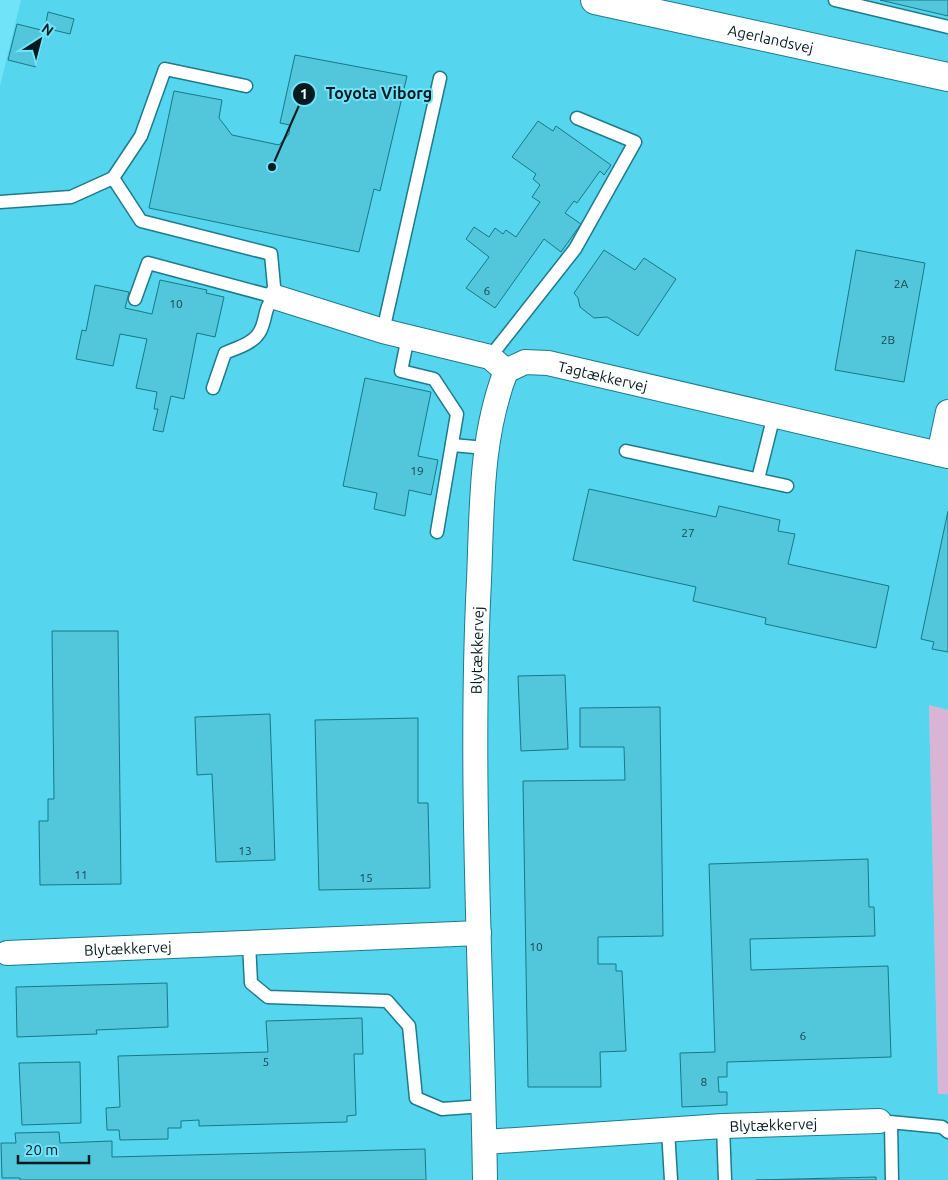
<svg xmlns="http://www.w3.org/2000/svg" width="948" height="1180" font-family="Ubuntu,sans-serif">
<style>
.built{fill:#56d6ee}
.green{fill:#dab4d4}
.building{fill:#52c6db;stroke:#177887}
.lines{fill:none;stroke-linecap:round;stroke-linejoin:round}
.service-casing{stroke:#1d7b8b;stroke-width:15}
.minor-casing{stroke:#1d7b8b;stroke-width:26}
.tertiary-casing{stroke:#1d7b8b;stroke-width:30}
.service{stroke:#fff;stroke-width:12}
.minor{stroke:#fff;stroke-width:24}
.tertiary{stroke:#fff;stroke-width:28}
.labels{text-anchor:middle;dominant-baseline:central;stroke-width:4;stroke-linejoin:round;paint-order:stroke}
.number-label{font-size:12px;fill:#17464f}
.street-label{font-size:15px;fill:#031b20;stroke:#71e3f8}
.leader{fill:none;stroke:#031b20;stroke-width:2}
.callout-dot{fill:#031b20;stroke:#71e3f8;stroke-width:2}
.mark-label{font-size:15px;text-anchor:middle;font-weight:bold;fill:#fff}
.callout-label{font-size:16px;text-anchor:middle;font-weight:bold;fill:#031b20;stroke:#71e3f8;stroke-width:4;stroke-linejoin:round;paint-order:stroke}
</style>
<rect width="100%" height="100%" fill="#71e3f8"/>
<polygon class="built" points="21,0 948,0 948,710 929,705 938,1093 948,1094 948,1180 0,1180 0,86"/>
<polygon class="green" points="929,705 948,710 948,1094 938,1094"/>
<g class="building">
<polygon points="880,0 948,0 948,16"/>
<polygon points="48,12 74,19 70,34 45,28"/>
<polygon points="17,24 45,31 36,67 8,60"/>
<polygon points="295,55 407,76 380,191 374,189 359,252 149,208 174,91 222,100 219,118 232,135 279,145 289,134 290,125 280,123"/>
<polygon points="538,121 553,131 556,126 611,165 604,175 600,171 577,203 574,201 565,213 581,224 561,252 544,239 495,308 466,288 489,257 466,239 474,227 489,237 495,228 503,234 506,230 516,237 540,202 532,197 540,185 533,179 536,174 512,157"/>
<polygon points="604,250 635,270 644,258 676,279 638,336 607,317 594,318 580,307 578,298 574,293"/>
<polygon points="856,250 925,263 904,382 835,370"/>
<polygon points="160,280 207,290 206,293 224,297 215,337 197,333 184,399 171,396 163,432 153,430 158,409 154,409 157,392 136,388 147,339 120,334 113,366 76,359 82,330 86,331 95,285 129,292 125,308 152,314"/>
<polygon points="365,378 431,392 418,456 438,460 431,495 409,490 405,516 374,509 377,493 343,486"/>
<polygon points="589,489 716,517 719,506 780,520 778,531 795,534 788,564 889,586 876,648 765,624 766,618 693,601 696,587 573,560"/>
<polygon points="948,511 948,652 932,649 934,642 921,639"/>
<polygon points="52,631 118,631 121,884 40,885 39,821 48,821 48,799 54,799"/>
<polygon points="565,675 568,749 521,751 518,676"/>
<polygon points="660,707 663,936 598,937 598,964 616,964 616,971 622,971 626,1051 600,1052 601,1087 528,1087 523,781 625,780 624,747 580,747 580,708"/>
<polygon points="270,714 275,860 216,862 212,774 197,775 195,717"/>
<polygon points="418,718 418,803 428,803 430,888 319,890 315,720"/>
<polygon points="868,859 869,907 874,907 875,936 750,939 751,970 888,966 891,1057 727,1062 727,1077 718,1077 719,1092 727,1092 727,1105 682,1107 680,1053 715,1052 709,864"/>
<polygon points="167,983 168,1027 96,1030 97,1034 17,1037 16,987"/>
<polygon points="362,1018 363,1054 354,1054 356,1115 347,1116 347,1122 199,1126 199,1120 181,1121 181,1128 168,1128 168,1139 120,1140 119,1130 107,1130 106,1108 120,1107 118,1056 268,1052 266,1021"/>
<polygon points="80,1062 81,1123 22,1125 19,1063"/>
<polygon points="59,1132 60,1143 112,1141 112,1157 425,1149 426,1180 20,1180 20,1178 2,1178 1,1143 16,1143 15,1133"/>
<polygon points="876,1177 876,1180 756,1180"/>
</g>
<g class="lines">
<g class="service-casing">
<g id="service">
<polyline points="835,0 948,27"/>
<polyline points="113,178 141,221 271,254 275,297"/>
<polyline points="0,202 71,197 113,178 141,136 165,69 246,86"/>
<polyline points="135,299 148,263 275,297"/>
<polyline points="383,331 440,78"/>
<polyline points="408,337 401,371 434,379 457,414 437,532"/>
<polyline points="490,357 575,249 635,142 577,118"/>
<path d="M213,388L225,353C236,348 252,344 259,333C267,321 263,307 275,297"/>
<polyline points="452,445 486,448"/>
<polyline points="626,451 787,486"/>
<polyline points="758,479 774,415"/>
<polyline points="249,943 251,983 268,997 387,1001 409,1026 416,1098 442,1109 484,1106"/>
<polyline points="879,1121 942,1127 948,1132"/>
<polyline points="891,1123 892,1180"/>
<polyline points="723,1126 725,1180"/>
<polyline points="668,1130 671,1180"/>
</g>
</g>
<g class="minor-casing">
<g id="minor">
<path id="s1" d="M275,297L383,331L490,357L506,371L525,362L548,363L948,456"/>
<polyline points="939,454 948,412"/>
<path id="s2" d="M7,953L479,933"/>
<path id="s3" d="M485,1142L723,1126L879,1121"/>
<path id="s4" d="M485,1180C482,980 469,780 479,580C482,510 480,438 506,371"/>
</g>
</g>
<g class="tertiary-casing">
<g id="tertiary">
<path id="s5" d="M595,0L948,77"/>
</g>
</g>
<use href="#service" class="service"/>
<use href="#minor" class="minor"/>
<use href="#tertiary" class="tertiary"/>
</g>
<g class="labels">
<g class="number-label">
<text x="901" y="283">2A</text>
<text x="487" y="290">6</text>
<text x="176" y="303">10</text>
<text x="888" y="339">2B</text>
<text x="417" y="470">19</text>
<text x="688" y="532">27</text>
<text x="245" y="850">13</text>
<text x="81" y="874">11</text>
<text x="366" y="877">15</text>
<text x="536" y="946">10</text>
<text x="803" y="1035">6</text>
<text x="266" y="1061">5</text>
<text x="704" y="1081">8</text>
</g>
<g class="street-label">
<text stroke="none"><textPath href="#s5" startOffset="180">Agerlandsvej</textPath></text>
<text stroke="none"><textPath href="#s1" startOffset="345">Tagtækkervej</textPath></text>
<text stroke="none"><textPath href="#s4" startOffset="530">Blytækkervej</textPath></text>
<text stroke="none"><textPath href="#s2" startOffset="121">Blytækkervej</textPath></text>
<text stroke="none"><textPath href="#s3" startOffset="289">Blytækkervej</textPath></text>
</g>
</g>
<path class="leader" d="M272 167L304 94"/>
<g class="callout-dot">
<circle cx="272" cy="167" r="5"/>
<circle cx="304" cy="94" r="12"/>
</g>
<g class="mark-label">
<text x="304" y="99">1</text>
</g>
<g class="callout-label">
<text x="379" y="99">Toyota Viborg</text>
</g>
<g transform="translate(40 40) rotate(36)" stroke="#71e3f8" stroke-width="4" paint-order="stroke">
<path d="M0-4L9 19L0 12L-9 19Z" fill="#031b20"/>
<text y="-8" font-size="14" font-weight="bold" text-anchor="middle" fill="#031b20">N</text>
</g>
<path d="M18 1155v8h71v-8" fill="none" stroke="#031b20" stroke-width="2.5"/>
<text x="25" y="1155" font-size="15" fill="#031b20" stroke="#71e3f8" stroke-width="4" paint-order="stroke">20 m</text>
</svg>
